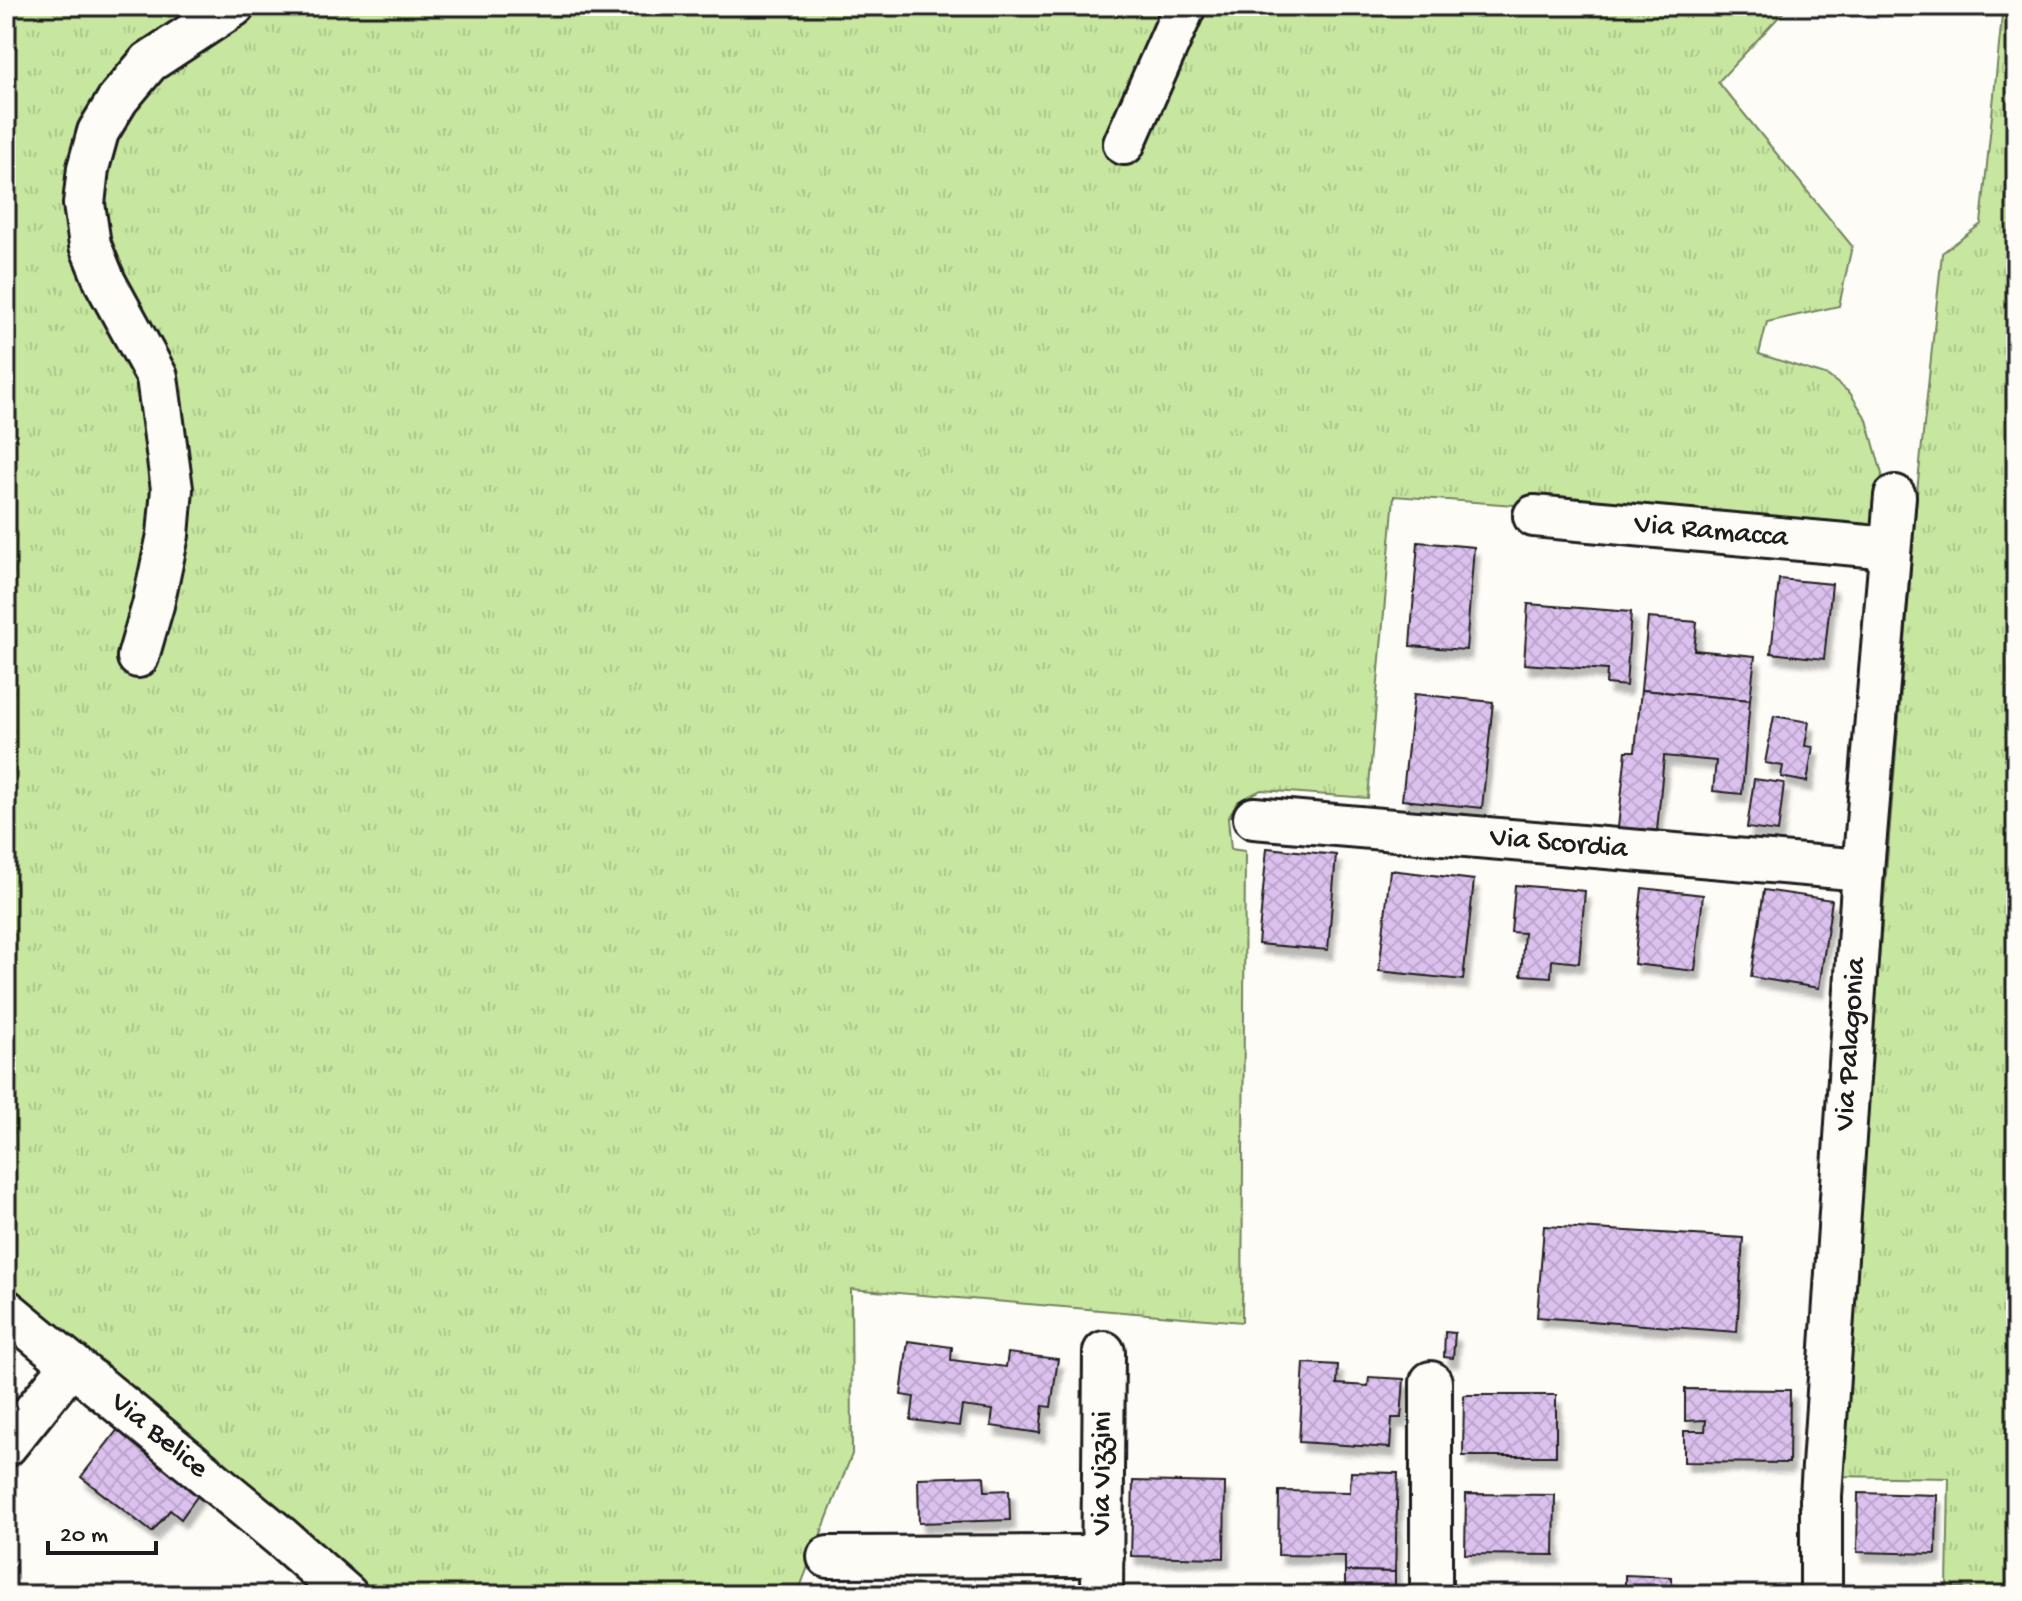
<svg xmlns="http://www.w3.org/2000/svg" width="2022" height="1601" font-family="'Gochi Hand',sans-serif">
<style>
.grass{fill:url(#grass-tufts);stroke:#72825e;stroke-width:2}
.building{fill:url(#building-cross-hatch);stroke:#1c1c1c;stroke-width:2;filter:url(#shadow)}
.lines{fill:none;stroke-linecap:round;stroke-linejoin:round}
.minor-casing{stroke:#1c1c1c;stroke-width:46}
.minor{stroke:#fdfcf7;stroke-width:40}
.labels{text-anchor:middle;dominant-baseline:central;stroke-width:6;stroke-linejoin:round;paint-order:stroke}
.street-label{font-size:30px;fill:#1c1c1c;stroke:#fdfcf7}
</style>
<defs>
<pattern id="grass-tufts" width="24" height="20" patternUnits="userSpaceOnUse" patternTransform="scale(2)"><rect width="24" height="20" fill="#c7e7a0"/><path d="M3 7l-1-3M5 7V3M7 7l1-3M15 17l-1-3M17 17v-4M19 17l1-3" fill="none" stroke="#aac689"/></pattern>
<pattern id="building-cross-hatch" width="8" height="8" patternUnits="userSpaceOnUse" patternTransform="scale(2)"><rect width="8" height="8" fill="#dcc1ef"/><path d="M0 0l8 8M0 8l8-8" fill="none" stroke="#bca5cc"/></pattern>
<filter id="shadow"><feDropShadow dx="5" dy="9" stdDeviation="2" flood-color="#0004"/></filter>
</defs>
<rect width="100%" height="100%" fill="#fdfcf7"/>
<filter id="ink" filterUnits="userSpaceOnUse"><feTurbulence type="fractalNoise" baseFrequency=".0125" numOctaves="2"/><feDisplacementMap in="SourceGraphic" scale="16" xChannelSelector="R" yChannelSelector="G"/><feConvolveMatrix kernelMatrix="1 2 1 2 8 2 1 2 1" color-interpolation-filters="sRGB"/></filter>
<g filter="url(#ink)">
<g class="grass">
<polygon points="6,6 1789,6 1718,82 1852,246 1839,306 1767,322 1759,354 1828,376 1850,393 1867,420 1882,474 1876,532 1394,496 1368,798 1261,790 1237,802 1228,818 1231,849 1245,851 1242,1322 851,1289 852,1454 797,1595 376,1595 6,1286"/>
<polygon points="2003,6 2016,6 2016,1595 1972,1595 1972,1587 1947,1588 1949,1478 1837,1476 1918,482 1942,253 1981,224"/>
</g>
<g class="building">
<polygon points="1418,542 1474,547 1466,650 1410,646"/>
<polygon points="1779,579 1832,584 1824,659 1771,653"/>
<polygon points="1528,604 1631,612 1626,686 1606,684 1607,670 1524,664"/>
<polygon points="1648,618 1697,622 1694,650 1755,656 1750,700 1641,690"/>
<polygon points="1641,690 1750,700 1742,794 1713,791 1716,761 1664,756 1657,831 1618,828 1626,751 1635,751"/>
<polygon points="1414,694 1493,702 1482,808 1402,800"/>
<polygon points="1774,716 1809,722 1805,746 1813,747 1807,782 1781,777 1783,766 1765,763"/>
<polygon points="1754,779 1784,783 1778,832 1747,828"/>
<polygon points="1267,848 1336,855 1328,950 1258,944"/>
<polygon points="1390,870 1474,880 1463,980 1379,971"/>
<polygon points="1515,885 1585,891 1579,963 1552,960 1551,977 1521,975 1524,933 1511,932"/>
<polygon points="1642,888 1703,895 1695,971 1634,964"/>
<polygon points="1764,890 1832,900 1819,988 1751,977"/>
<polygon points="1544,1226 1743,1238 1737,1332 1537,1317"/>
<polygon points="1445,1332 1455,1333 1453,1358 1444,1357"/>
<polygon points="908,1341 952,1347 951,1360 1006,1367 1008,1353 1058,1359 1051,1407 1043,1406 1040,1433 991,1426 993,1410 962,1406 959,1426 911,1420 914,1397 901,1395"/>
<polygon points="1304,1363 1338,1365 1337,1384 1368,1386 1369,1377 1404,1379 1401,1418 1392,1418 1390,1448 1299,1442"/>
<polygon points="1685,1389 1790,1390 1789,1463 1684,1462 1684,1431 1705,1431 1706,1420 1685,1421"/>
<polygon points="1464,1395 1556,1395 1556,1456 1463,1456"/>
<polygon points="119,1428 201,1491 181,1519 170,1510 152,1532 81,1477"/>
<polygon points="1351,1472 1398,1473 1395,1572 1345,1571 1345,1556 1278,1555 1279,1491 1350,1492"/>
<polygon points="984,1476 985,1491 1009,1490 1010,1520 919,1523 918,1478"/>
<polygon points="1133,1481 1225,1483 1224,1558 1131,1556"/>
<polygon points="1858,1493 1937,1495 1936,1554 1857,1552"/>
<polygon points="1466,1494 1555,1495 1554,1555 1465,1554"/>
<polygon points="1345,1571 1395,1572 1395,1595 1274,1595 1274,1590 1345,1591"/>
<polygon points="1625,1575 1672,1577 1672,1595 1625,1595"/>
<polygon points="983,1592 1061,1594 1061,1595 983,1595"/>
</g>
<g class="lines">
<g class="minor-casing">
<g id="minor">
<polyline points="1124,144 1185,6"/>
<path id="s1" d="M1534,516L1890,548"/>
<polyline points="138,657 153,605 168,535 172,489 157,377 105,282 90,245 84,204 88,168 98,132 118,99 149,62 234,6"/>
<path id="s2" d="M1254,818L1863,870"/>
<path id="s3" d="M6,1310L281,1537L347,1595"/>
<polyline points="6,1446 72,1364"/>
<polyline points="828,1557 1103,1556"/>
<path id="s4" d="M1102,1595L1104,1352"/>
<polyline points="1431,1595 1431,1382"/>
<path id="s5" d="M1821,1595V1496L1863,870L1895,496"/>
</g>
</g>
<use href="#minor" class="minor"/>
</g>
</g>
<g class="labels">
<g class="street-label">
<text stroke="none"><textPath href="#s1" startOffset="178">Via Ramacca</textPath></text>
<text stroke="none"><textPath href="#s2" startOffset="306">Via Scordia</textPath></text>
<text stroke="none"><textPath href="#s5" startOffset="552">Via Palagonia</textPath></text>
<text stroke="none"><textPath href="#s3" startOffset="198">Via Belice</textPath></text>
<text stroke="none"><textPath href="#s4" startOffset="122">Via Vizzini</textPath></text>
</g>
</g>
<rect width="2022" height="1601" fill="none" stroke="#fdfcf7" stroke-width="32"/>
<rect x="16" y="16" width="1990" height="1569" fill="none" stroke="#1c1c1c" stroke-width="3" filter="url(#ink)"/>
<path d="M48 1541v12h108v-12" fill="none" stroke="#1c1c1c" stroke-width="4"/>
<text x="60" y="1541" font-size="24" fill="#1c1c1c" stroke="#fdfcf7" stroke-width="6" paint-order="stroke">20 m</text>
</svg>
